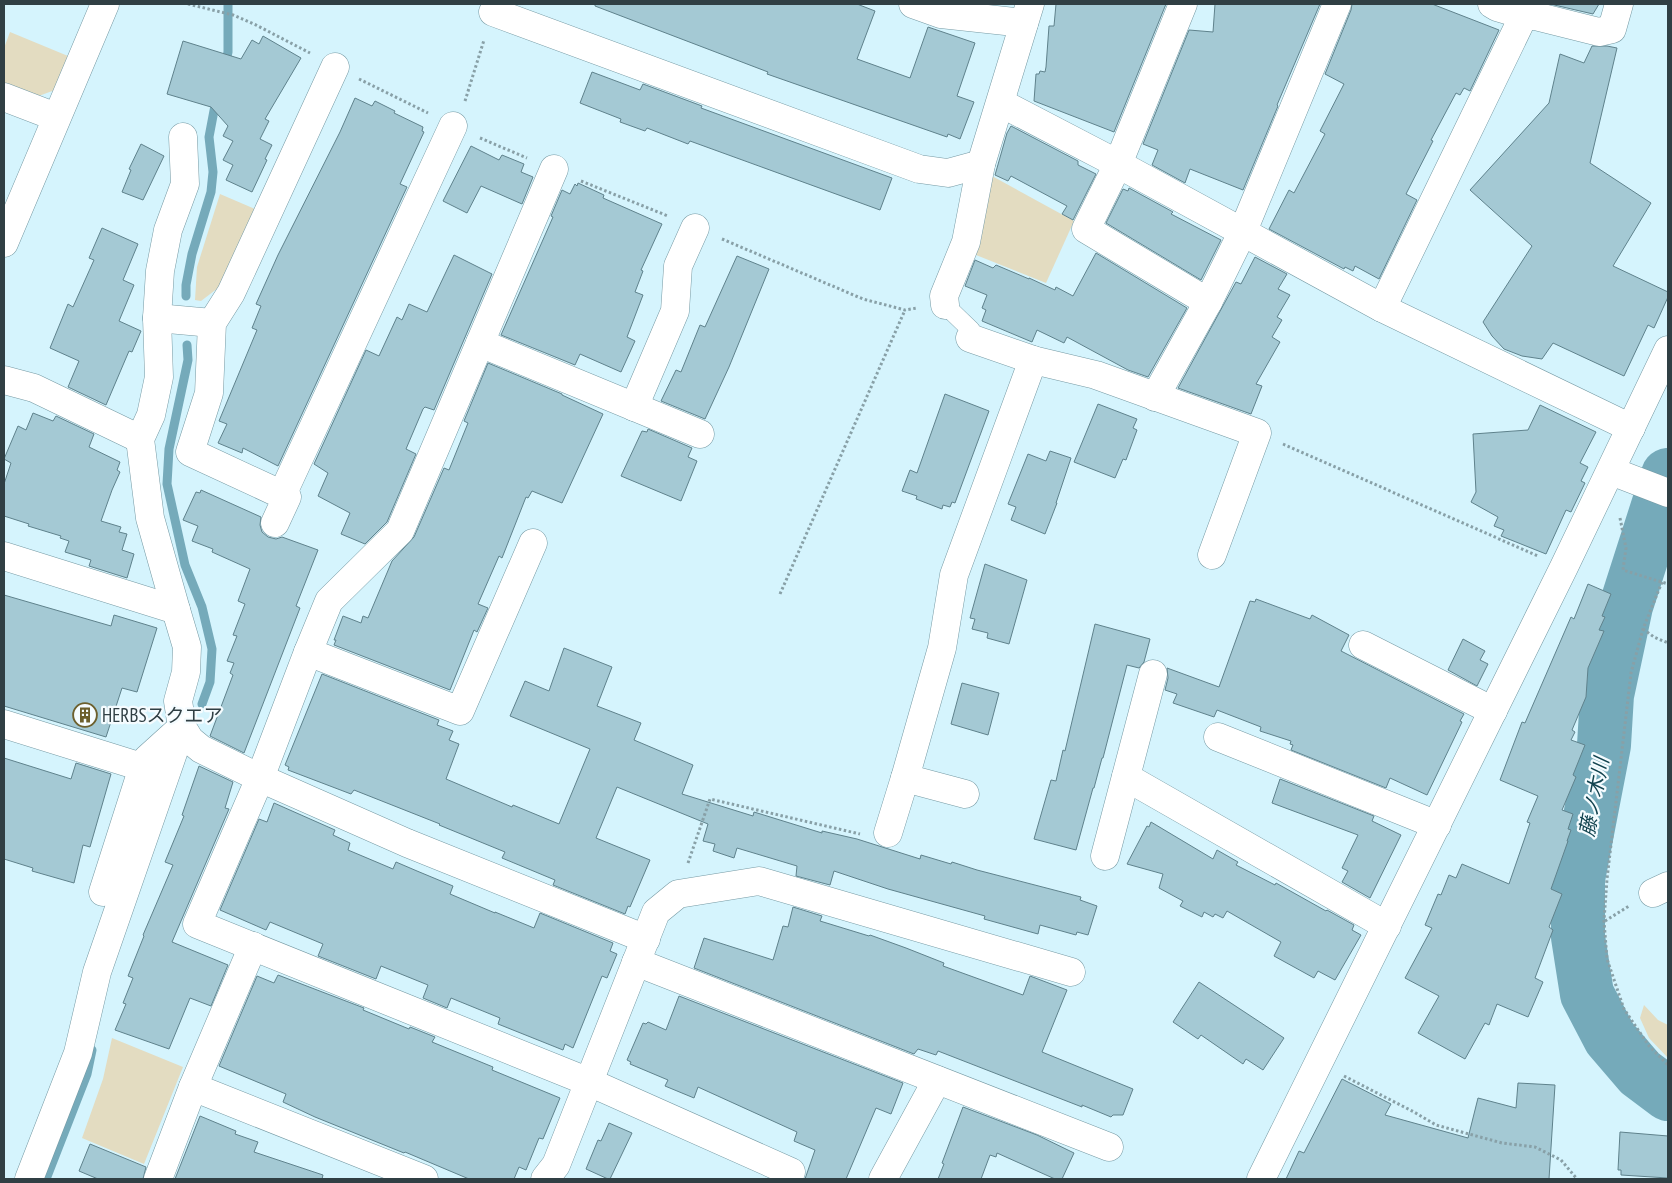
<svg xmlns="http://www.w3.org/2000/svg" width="1672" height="1183" font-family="'PT Sans Narrow','Noto Sans JP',sans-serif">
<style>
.green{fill:#e3dcc1}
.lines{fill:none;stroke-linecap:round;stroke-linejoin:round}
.stream{stroke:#75aaba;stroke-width:9}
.river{stroke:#75aaba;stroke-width:54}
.building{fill:#a4c9d4;stroke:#5f828c}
.lane-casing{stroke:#769aa4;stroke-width:19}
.street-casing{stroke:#769aa4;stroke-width:29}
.path{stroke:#88a0a7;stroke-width:3;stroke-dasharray:2.5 2.5;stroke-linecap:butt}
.lane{stroke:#fff;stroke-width:18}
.street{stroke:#fff;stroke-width:28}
.labels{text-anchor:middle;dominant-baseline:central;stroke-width:4.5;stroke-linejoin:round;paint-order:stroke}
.poi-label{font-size:19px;fill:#303f44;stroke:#f5fcff;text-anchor:start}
.water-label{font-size:20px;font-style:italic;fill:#12434f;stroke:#f5fcff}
</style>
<rect width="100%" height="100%" fill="#d5f4fd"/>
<g class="green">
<polygon points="10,32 68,56 55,90 36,97 4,83 4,48"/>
<polygon points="992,176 1074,221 1046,283 976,255"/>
<polygon points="220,194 255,209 218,288 201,301 195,300 197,267"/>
<polygon points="1644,1005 1658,1020 1668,1025 1668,1058 1649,1038 1640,1018"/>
<polygon points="112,1038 183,1067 144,1164 82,1138 103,1079"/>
</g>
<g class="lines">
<g class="stream">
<polyline points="225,66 228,52 228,4"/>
<polyline points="186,296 186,285 192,254 211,192 213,172 209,137 216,100"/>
<polyline points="187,345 188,360 169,449 167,484 185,565 202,607 212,649 210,682 202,704"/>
<polyline points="46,1179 87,1074 92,1050"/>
</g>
<polyline class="river" points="1668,475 1626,606 1607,695 1604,745 1578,879 1578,937 1587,994 1610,1038 1640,1073 1668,1094"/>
</g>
<g class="building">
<polygon points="595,4 857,4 875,11 857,59 910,78 928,27 975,43 957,96 974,102 960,139 948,134 947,137 767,74 768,72 595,6"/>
<polygon points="1056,4 1166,4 1114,132 1034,101 1036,74 1039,74 1040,71 1045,72 1046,67 1049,26 1054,26"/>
<polygon points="1215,4 1320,4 1277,105 1278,106 1243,190 1190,169 1185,183 1152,165 1158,150 1143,144 1189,30 1213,32"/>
<polygon points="1352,4 1432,4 1499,30 1470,91 1464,88 1460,95 1456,93 1431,140 1433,141 1406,194 1417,200 1379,279 1355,266 1353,271 1345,267 1344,269 1269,229 1289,190 1294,193 1325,134 1320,131 1344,84 1325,74 1351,10"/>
<polygon points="1550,4 1599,4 1593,14"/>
<polygon points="263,36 301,58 265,119 269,121 260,139 272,145 265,159 267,160 252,192 226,180 233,165 223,160 233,141 223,136 228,126 211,107 167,94 183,41 241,59 252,40 259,44"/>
<polygon points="1592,46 1607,46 1617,48 1590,163 1651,203 1613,266 1668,292 1668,297 1654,328 1648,325 1624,376 1553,343 1542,359 1522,356 1504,349 1492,336 1483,322 1532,246 1470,190 1549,103 1560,54 1584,63"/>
<polygon points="592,72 640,90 643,84 702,106 701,108 892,178 880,210 690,141 688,144 647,128 645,131 620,122 621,119 580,103"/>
<polygon points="355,98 372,106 375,101 395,111 394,113 423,127 422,131 424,132 400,184 407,187 278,466 243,448 242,453 218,443 227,424 219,421 257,330 252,328 261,306 256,304 278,255 340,132"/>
<polygon points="1011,126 1078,161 1078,165 1096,174 1073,220 1062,214 1067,206 1011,176 1008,181 995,175 1007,133"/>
<polygon points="141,144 164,156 143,200 122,192 131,170 129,169"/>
<polygon points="471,146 499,160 502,155 524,164 521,172 533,177 522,204 481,186 467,213 443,201"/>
<polygon points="578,183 604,195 603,198 662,224 641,270 643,271 635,292 643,295 627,337 635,341 621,372 580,354 575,365 501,335 553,217 551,216 562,190 570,194 575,184 577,186"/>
<polygon points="1129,188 1173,212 1171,214 1221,240 1201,280 1106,223 1123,189 1128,191"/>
<polygon points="102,228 138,244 123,280 134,285 119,321 141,331 132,352 129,351 106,405 68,387 79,361 50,348 68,304 73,307 94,260 89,258"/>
<polygon points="1096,253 1187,308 1148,377 1128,370 1067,337 1064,343 1037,330 1032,342 982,321 986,310 982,308 987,295 965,286 975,260 993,268 996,265 1029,279 1029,278 1055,290 1056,287 1073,296"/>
<polygon points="454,255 492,274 434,410 425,407 423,409 406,449 416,454 387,522 365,544 341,534 350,513 318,496 328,473 314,464 366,350 379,356 397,317 402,320 409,304 427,312"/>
<polygon points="737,256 769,269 729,367 705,419 661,401 676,370 681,372 700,325 705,327"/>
<polygon points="1255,257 1287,274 1278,289 1290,295 1277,317 1282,320 1272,337 1280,342 1256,384 1262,386 1251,414 1178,388 1236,282 1241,284"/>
<polygon points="488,363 562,394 562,395 603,414 562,503 532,491 528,498 526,497 502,558 499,556 478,604 488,608 477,632 474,630 450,690 334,645 336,640 334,640 343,616 361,623 363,616 368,618 392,561 414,537 444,468 449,470 468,423 464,421"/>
<polygon points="945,394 989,411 955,503 952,502 950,507 943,505 942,509 916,499 917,496 902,491 910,470 917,473"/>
<polygon points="1098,404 1137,419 1133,428 1137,430 1126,460 1123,459 1115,478 1074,462"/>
<polygon points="1540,405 1596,432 1580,463 1588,467 1581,481 1585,483 1571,512 1566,510 1546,554 1501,536 1504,530 1494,526 1498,517 1471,502 1476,492 1473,434 1528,430"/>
<polygon points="33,413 53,421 56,416 94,434 89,447 120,462 117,470 120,472 112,490 101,521 121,527 119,532 127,534 122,550 134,554 127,578 89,566 91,560 65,552 69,541 60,538 61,536 28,526 29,524 4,516 4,484 11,463 4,459 18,426 26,430"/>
<polygon points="648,429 692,448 688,457 697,461 681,501 621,476 642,431 647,432"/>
<polygon points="1050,451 1071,458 1056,503 1057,503 1045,534 1011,520 1016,507 1008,504 1028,454 1046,461"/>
<polygon points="201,490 261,517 260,525 262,532 268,537 276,539 282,537 318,550 296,606 300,608 244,753 210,736 233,675 230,673 234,663 227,661 237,636 233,635 245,604 238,601 250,569 212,552 213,549 192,541 198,526 183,520 196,492 200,493"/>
<polygon points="985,564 1027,580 1009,644 987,638 988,633 972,629 975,619 970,618"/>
<polygon points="1588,584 1611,594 1602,616 1605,617 1599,630 1604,631 1588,668 1586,697 1572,730 1575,732 1571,740 1585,745 1573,775 1576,777 1562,810 1573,814 1568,829 1571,830 1567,841 1568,841 1551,889 1562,894 1549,927 1553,930 1535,978 1543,982 1528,1017 1497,1004 1489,1025 1485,1023 1465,1059 1418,1033 1439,996 1405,978 1432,928 1425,925 1438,894 1441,895 1449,875 1456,878 1462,864 1509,884 1530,823 1527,822 1538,796 1500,780 1522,722 1525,723 1571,617 1574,619"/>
<polygon points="4,595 111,626 114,615 157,628 137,692 122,688 106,737 4,706"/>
<polygon points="1256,599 1310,619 1312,615 1349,635 1341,651 1464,714 1460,721 1462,722 1427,795 1390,778 1386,788 1291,750 1293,745 1290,744 1291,741 1260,731 1261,727 1217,710 1214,717 1173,703 1177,694 1165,690 1168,678 1167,668 1219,687 1250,601 1255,602"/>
<polygon points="1095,624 1150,639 1144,662 1139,668 1127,665 1103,758 1102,758 1094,788 1093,788 1076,850 1034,839 1051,780 1056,781 1063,750 1065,751"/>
<polygon points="1463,639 1485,651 1480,660 1488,664 1477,686 1448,670"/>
<polygon points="564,648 612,667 597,706 641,723 634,740 693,765 682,794 753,816 754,812 822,833 822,831 857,839 920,859 921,855 951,864 952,862 977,870 1081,897 1080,900 1097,906 1088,935 1077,932 1076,935 1040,925 1038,934 984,919 985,916 888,889 834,871 830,885 796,876 797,866 737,848 734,858 713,851 715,844 703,841 708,824 617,787 596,838 650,860 630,907 628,906 625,914 553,885 555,880 502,858 505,852 439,825 440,824 354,790 351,794 288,770 289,767 285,765 322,674 439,720 437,725 453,731 449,740 459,744 446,779 512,807 513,805 559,824 590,749 510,716 525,681 549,691"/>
<polygon points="962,683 999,693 988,735 951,724"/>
<polygon points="4,758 71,779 76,763 111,774 90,847 83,845 74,883 32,871 33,868 4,859"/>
<polygon points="199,766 233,782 225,808 229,809 172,942 228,965 211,1006 190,998 169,1049 115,1030 126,1004 123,1003 133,978 128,976 144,936 143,935 173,865 165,862 184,816 182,815"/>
<polygon points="1280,779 1374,816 1372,821 1401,835 1370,898 1342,882 1348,871 1342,868 1358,835 1272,803"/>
<polygon points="274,803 335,830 333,835 350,843 348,850 393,869 396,862 417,871 453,886 450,894 495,913 495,912 534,928 540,913 613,943 610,951 617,954 607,978 602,976 573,1048 565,1044 563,1050 498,1024 500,1018 451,998 447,1008 423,998 428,985 381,966 376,979 318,956 323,944 270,922 266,930 220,910 259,819 267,822"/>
<polygon points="1151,822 1213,859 1217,850 1238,862 1236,865 1275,885 1276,883 1326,911 1327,910 1354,925 1352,930 1361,935 1335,980 1318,971 1314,978 1274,956 1281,942 1227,911 1223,918 1215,914 1213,917 1204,912 1202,917 1180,906 1183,901 1159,888 1163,874 1127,864 1147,826 1149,827"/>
<polygon points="793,907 822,916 820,921 869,936 870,935 906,948 944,963 943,966 1023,995 1030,976 1067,990 1042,1052 1133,1089 1123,1115 1113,1115 1111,1117 1082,1105 1082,1107 938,1051 936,1055 918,1049 914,1054 694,968 704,938 773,960 783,926 788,927"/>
<polygon points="278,975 364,1008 363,1010 409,1029 410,1027 435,1037 432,1042 493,1067 492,1070 560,1098 543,1139 539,1138 526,1170 519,1167 514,1179 469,1179 405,1152 404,1153 315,1117 283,1102 286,1094 219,1066 257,976 274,983"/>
<polygon points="1199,982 1284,1038 1263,1070 1246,1059 1243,1064 1201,1035 1198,1039 1173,1022"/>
<polygon points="679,996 903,1083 891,1114 876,1108 846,1179 805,1179 815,1150 794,1141 797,1132 698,1087 694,1098 665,1086 668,1080 630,1064 631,1062 627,1060 643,1023 646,1024 648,1022 666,1030"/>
<polygon points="1342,1079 1391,1104 1385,1115 1468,1138 1478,1098 1516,1108 1518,1083 1555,1085 1549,1179 1286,1179 1299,1151 1304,1153"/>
<polygon points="963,1107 1037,1135 1074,1153 1062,1179 1055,1179 997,1153 996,1157 990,1155 981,1179 938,1179 944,1164 942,1163"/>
<polygon points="200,1116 236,1131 235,1134 258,1142 254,1152 323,1175 322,1179 175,1179"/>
<polygon points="609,1123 632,1133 610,1179 608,1179 586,1169 598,1140 601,1141"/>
<polygon points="1620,1132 1668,1136 1668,1178 1621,1175 1621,1170 1618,1170"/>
<polygon points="90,1144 146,1167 143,1179 98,1179 79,1171"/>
</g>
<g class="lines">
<g class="lane-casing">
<polyline id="lane" points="945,305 971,330 970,338"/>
</g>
<g class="street-casing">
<g id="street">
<polyline points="913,4 941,14 1024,23"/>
<polyline points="1183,4 1118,164 1086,229 1208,302"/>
<polyline points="1492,4 1497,7 1524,15"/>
<polyline points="493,12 919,169 948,173 981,164 1030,4"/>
<polyline points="4,97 56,117"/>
<polyline points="1001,103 1118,164 1382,308 1631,428"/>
<polyline points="554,169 400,531 329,601 308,652 260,778 197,924 589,1082 791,1172"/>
<polyline points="4,243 105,4"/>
<polyline points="945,305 944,296 966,242 981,164"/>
<polyline points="1382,308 1524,15 1535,16 1599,32 1612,29 1619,4"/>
<polyline points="157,318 212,323"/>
<polyline points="970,338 1033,360 1096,375 1257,433 1212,555"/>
<polyline points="480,343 700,434"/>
<polyline points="4,380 34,388 140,439"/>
<polyline points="1155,397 1208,302 1243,231 1337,4"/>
<polyline points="634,407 675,311 678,266 695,228"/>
<polyline points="1611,471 1668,493"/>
<polyline points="282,495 453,126"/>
<polyline points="275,523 287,497 190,452 209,393 212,323 231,293 335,67"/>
<polyline points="4,556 176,610 187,647 186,672 178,701 182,727 190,740 201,749 260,778 407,843 646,939"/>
<polyline points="176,610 150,518 140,439 151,415 159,377 157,318 160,271 168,230 185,184 183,137"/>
<polyline points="1363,645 1493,711"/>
<polyline points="308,652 460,711 533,543"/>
<polyline points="4,724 161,773"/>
<polyline points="1218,737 1437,825"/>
<polyline points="1126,777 1387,926"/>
<polyline points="905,778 965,794"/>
<polyline points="888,833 905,778 942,648 954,575 1033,360"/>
<polyline points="1105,856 1153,674"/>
<polyline points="103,892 143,767 147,759 179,730"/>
<polyline points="1653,893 1668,886"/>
<polyline points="636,962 1109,1147"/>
<polyline points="193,1087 424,1179"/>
<polyline points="29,1179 78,1053 97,972 182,727"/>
<polyline points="158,1179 193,1087 253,946"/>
<polyline points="545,1179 556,1165 656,912 678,894 759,881 1071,972"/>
<polyline points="883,1179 937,1080"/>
<polyline points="1261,1179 1564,567 1668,350"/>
</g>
</g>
<g class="path">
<polyline points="188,4 233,15 256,25 310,53"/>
<polyline points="359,79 428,113"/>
<polyline points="465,101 484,40"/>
<polyline points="480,138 527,158"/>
<polyline points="581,181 668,216"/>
<polyline points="722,239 863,299 905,310 917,308"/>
<polyline points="1283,444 1538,556"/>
<polyline points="1620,518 1626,548 1623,570 1668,584"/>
<polyline points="1662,582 1643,629 1631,673 1607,879 1604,921 1607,959 1624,1009 1649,1046 1668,1065"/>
<polyline points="780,594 905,310"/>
<polyline points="1643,629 1654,637 1668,643"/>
<polyline points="688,863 710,799 860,834"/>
<polyline points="1605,921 1629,906"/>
<polyline points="1344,1076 1414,1112 1436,1125 1502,1143 1535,1147 1561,1160 1577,1179"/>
</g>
<use href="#lane" class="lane"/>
<use href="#street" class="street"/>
</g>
<defs>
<g id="building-ring" transform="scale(1.25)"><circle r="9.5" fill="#f5fcff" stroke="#6c5f2c" stroke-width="1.5"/><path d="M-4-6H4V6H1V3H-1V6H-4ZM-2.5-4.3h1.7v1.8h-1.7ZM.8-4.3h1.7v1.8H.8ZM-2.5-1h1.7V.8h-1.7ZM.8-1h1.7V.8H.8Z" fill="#6c5f2c"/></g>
</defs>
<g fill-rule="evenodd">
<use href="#building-ring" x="85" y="715"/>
</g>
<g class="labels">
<g class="poi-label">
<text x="102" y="715">HERBSスクエア</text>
</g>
<g class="water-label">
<text transform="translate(1594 797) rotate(-79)">藤ノ木川</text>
</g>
</g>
<rect width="1672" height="1183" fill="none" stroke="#303f44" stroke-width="10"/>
</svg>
